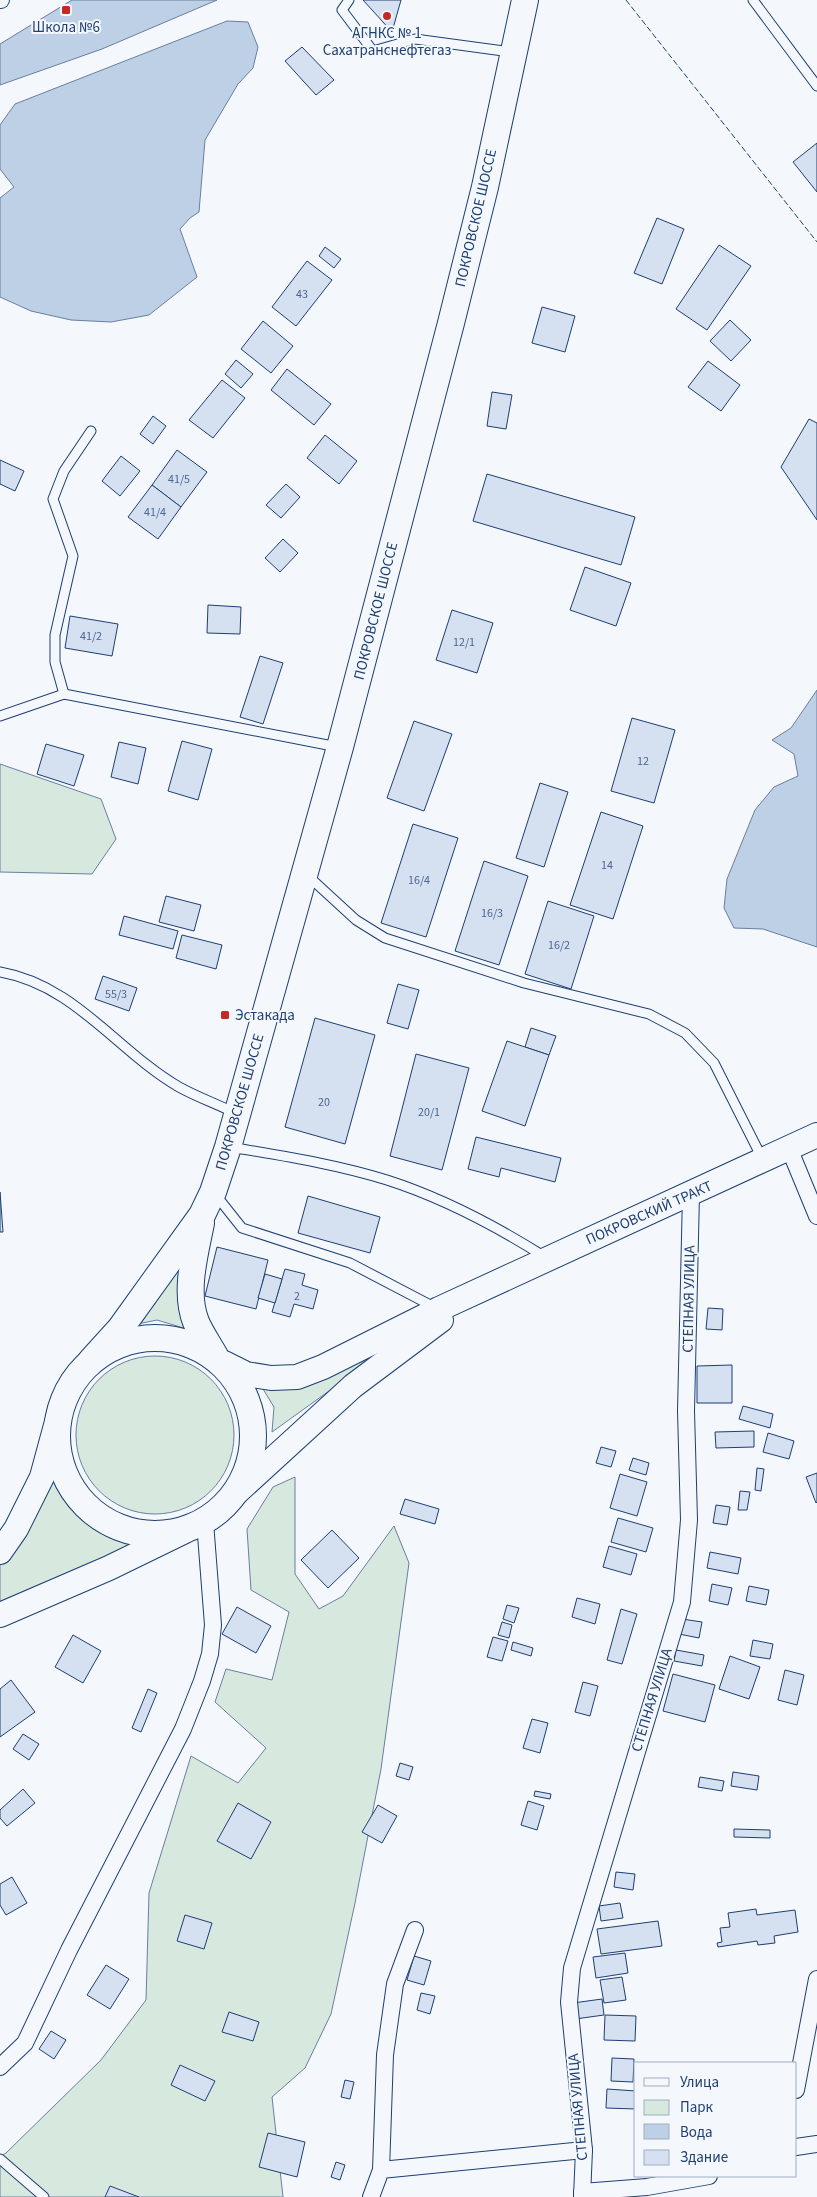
<svg xmlns="http://www.w3.org/2000/svg" width="817" height="2197" font-family="'Source Sans 3',sans-serif">
<style>
.green{fill:#d7e8df;stroke:#687fa3}
.water{fill:#bed0e5;stroke:#687fa3}
.building{fill:#d5e0f0;stroke:#1d3f73}
.lines{fill:none;stroke-linecap:round;stroke-linejoin:round}
.service-casing{stroke:#1d3f73;stroke-width:11}
.minor-casing{stroke:#1d3f73;stroke-width:18}
.secondary-casing{stroke:#1d3f73;stroke-width:26}
.primary-casing{stroke:#1d3f73;stroke-width:28}
.service{stroke:#f4f7fb;stroke-width:9}
.minor{stroke:#f4f7fb;stroke-width:16}
.secondary{stroke:#f4f7fb;stroke-width:24}
.primary{stroke:#f4f7fb;stroke-width:26}
.fence{stroke:#1d3f73;stroke-width:1;stroke-dasharray:6 2.5;stroke-linecap:butt}
.poi-dot{fill:#c62828;stroke:#f4f7fb;stroke-width:2}
.labels{text-anchor:middle;dominant-baseline:central;stroke-width:4;stroke-linejoin:round;paint-order:stroke}
.number-label{font-size:12px;fill:#4b6792}
.poi-label{font-size:15px;fill:#1d3f73;stroke:#f4f7fb}
.street-label{font-size:15px;fill:#1d3f73;stroke:#f4f7fb}
</style>
<rect width="100%" height="100%" fill="#f4f7fb"/>
<g class="green">
<polygon points="0,764 101,799 116,839 92,874 0,872"/>
<polygon points="183,1246 187,1329 157,1320 128,1326"/>
<polygon points="386,1350 272,1432 274,1407 263,1389"/>
<circle cx="155" cy="1435" r="79"/>
<polygon points="47,1463 70,1503 137,1542 0,1607 0,1550"/>
<polygon points="295,1477 295,1574 319,1609 343,1596 394,1526 409,1563 381,1769 355,1903 331,2014 305,2068 272,2097 283,2197 0,2197 0,2157 6,2153 101,2060 146,2000 149,1893 191,1756 238,1783 266,1748 215,1702 226,1669 272,1680 289,1612 251,1590 247,1529 273,1487"/>
</g>
<g class="water">
<polygon points="72,0 217,0 102,49 0,85 0,44"/>
<polygon points="227,21 248,22 258,47 253,68 238,84 205,140 199,212 190,218 180,229 197,277 149,315 111,322 71,320 31,311 0,297 0,198 14,187 0,169 0,125 15,104"/>
<polygon points="817,690 817,947 763,929 734,928 724,908 727,879 755,810 774,787 798,776 794,754 772,740 791,728"/>
</g>
<g class="building">
<polygon points="363,0 401,0 392,32"/>
<polygon points="302,47 334,80 316,95 285,61"/>
<polygon points="817,143 817,192 793,162"/>
<polygon points="657,218 684,229 662,284 634,273"/>
<polygon points="719,245 751,266 707,330 676,309"/>
<polygon points="325,247 341,259 334,268 319,256"/>
<polygon points="307,261 332,280 296,326 272,307"/>
<polygon points="542,307 575,316 565,352 532,343"/>
<polygon points="730,320 751,340 731,361 710,341"/>
<polygon points="263,321 293,346 271,373 241,349"/>
<polygon points="236,360 253,374 241,388 225,374"/>
<polygon points="708,361 740,385 721,411 688,387"/>
<polygon points="287,369 331,404 314,425 271,390"/>
<polygon points="222,380 245,398 213,438 189,420"/>
<polygon points="492,392 512,395 506,429 487,426"/>
<polygon points="153,416 166,426 153,444 140,434"/>
<polygon points="809,419 817,423 817,520 781,467"/>
<polygon points="325,435 357,461 339,484 307,458"/>
<polygon points="177,450 207,472 181,507 152,485"/>
<polygon points="121,456 140,471 120,496 102,481"/>
<polygon points="0,460 24,471 15,491 0,484"/>
<polygon points="487,474 635,517 621,565 473,521"/>
<polygon points="286,484 300,497 281,518 266,505"/>
<polygon points="152,485 181,507 158,539 128,517"/>
<polygon points="283,539 298,553 280,572 265,558"/>
<polygon points="585,567 631,583 616,626 570,610"/>
<polygon points="208,605 241,607 240,634 207,633"/>
<polygon points="452,610 493,623 477,673 436,660"/>
<polygon points="70,616 118,624 112,656 65,648"/>
<polygon points="260,656 283,663 263,724 240,717"/>
<polygon points="632,718 675,730 654,803 611,791"/>
<polygon points="414,721 452,734 424,811 387,798"/>
<polygon points="182,741 212,749 198,800 168,791"/>
<polygon points="119,742 146,748 138,784 111,777"/>
<polygon points="46,744 84,755 74,786 37,774"/>
<polygon points="540,783 568,792 544,867 516,858"/>
<polygon points="601,812 643,826 613,919 570,905"/>
<polygon points="413,824 458,838 426,937 381,923"/>
<polygon points="484,861 528,876 499,965 455,951"/>
<polygon points="166,896 201,905 194,931 159,922"/>
<polygon points="548,901 594,916 571,989 525,974"/>
<polygon points="124,916 178,931 173,949 119,935"/>
<polygon points="182,935 222,945 216,969 176,958"/>
<polygon points="103,976 137,988 129,1011 95,999"/>
<polygon points="398,984 419,990 408,1029 387,1023"/>
<polygon points="315,1018 375,1035 345,1144 285,1127"/>
<polygon points="531,1028 556,1036 549,1055 525,1047"/>
<polygon points="507,1041 549,1055 525,1126 482,1111"/>
<polygon points="416,1054 469,1068 442,1170 390,1156"/>
<polygon points="476,1137 561,1158 555,1182 501,1168 499,1177 468,1169"/>
<polygon points="0,1192 3,1232 0,1232"/>
<polygon points="308,1196 380,1217 370,1253 298,1233"/>
<polygon points="217,1247 268,1260 256,1309 205,1296"/>
<polygon points="285,1269 305,1274 302,1285 318,1290 313,1309 294,1304 290,1317 272,1312"/>
<polygon points="265,1274 282,1279 275,1303 258,1298"/>
<polygon points="708,1308 723,1309 722,1330 706,1329"/>
<polygon points="732,1365 732,1403 697,1403 697,1366"/>
<polygon points="743,1406 773,1414 770,1428 739,1419"/>
<polygon points="754,1431 754,1447 716,1448 715,1432"/>
<polygon points="768,1433 794,1441 789,1459 763,1452"/>
<polygon points="601,1447 616,1451 611,1467 596,1463"/>
<polygon points="633,1458 649,1463 646,1475 629,1470"/>
<polygon points="757,1468 764,1469 761,1491 755,1490"/>
<polygon points="817,1473 817,1502 816,1503 806,1477"/>
<polygon points="620,1474 647,1482 637,1516 610,1508"/>
<polygon points="740,1491 750,1492 747,1510 738,1510"/>
<polygon points="405,1499 439,1509 435,1524 400,1514"/>
<polygon points="716,1505 730,1507 727,1525 713,1523"/>
<polygon points="618,1518 653,1528 646,1552 611,1542"/>
<polygon points="332,1530 359,1558 328,1588 301,1560"/>
<polygon points="609,1546 637,1554 631,1575 603,1567"/>
<polygon points="710,1552 741,1558 738,1574 707,1568"/>
<polygon points="712,1584 732,1588 728,1605 709,1601"/>
<polygon points="749,1586 769,1590 766,1605 746,1601"/>
<polygon points="577,1598 600,1604 595,1624 572,1617"/>
<polygon points="507,1605 519,1608 514,1623 503,1619"/>
<polygon points="237,1607 271,1626 256,1653 222,1634"/>
<polygon points="621,1609 637,1614 622,1664 607,1660"/>
<polygon points="682,1619 702,1622 699,1638 679,1634"/>
<polygon points="502,1622 512,1625 509,1638 498,1635"/>
<polygon points="73,1635 101,1651 83,1683 55,1667"/>
<polygon points="493,1637 508,1641 502,1661 487,1657"/>
<polygon points="753,1640 773,1644 770,1659 750,1656"/>
<polygon points="513,1642 533,1648 531,1656 511,1650"/>
<polygon points="676,1650 704,1655 702,1666 674,1661"/>
<polygon points="730,1656 760,1667 749,1699 719,1689"/>
<polygon points="785,1670 804,1675 797,1705 778,1700"/>
<polygon points="673,1674 715,1685 705,1722 663,1711"/>
<polygon points="11,1680 35,1712 0,1737 0,1689"/>
<polygon points="583,1682 598,1686 590,1716 575,1712"/>
<polygon points="148,1689 157,1693 141,1732 132,1728"/>
<polygon points="532,1719 548,1723 540,1753 523,1748"/>
<polygon points="23,1734 39,1744 29,1760 13,1749"/>
<polygon points="400,1763 413,1767 409,1780 396,1776"/>
<polygon points="733,1772 759,1776 757,1790 731,1786"/>
<polygon points="700,1777 724,1781 722,1791 698,1787"/>
<polygon points="23,1789 35,1803 7,1826 0,1818 0,1810"/>
<polygon points="535,1791 551,1794 550,1799 534,1796"/>
<polygon points="528,1801 544,1806 537,1830 521,1825"/>
<polygon points="238,1803 271,1822 251,1859 217,1841"/>
<polygon points="378,1805 397,1816 382,1843 362,1832"/>
<polygon points="734,1829 770,1830 770,1838 734,1837"/>
<polygon points="616,1872 635,1874 633,1890 614,1887"/>
<polygon points="12,1877 27,1903 6,1915 0,1905 0,1884"/>
<polygon points="620,1903 623,1918 601,1921 599,1906"/>
<polygon points="756,1909 757,1915 795,1910 798,1932 774,1936 775,1943 758,1945 757,1941 718,1947 717,1943 722,1942 720,1928 730,1927 728,1913"/>
<polygon points="185,1915 212,1923 204,1949 177,1941"/>
<polygon points="658,1921 662,1946 601,1954 597,1929"/>
<polygon points="625,1953 628,1973 596,1978 593,1957"/>
<polygon points="414,1956 431,1961 424,1985 407,1980"/>
<polygon points="106,1965 129,1979 110,2009 87,1995"/>
<polygon points="622,1977 626,2000 604,2003 600,1980"/>
<polygon points="421,1993 435,1996 430,2014 417,2010"/>
<polygon points="602,1999 604,2015 575,2019 573,2003"/>
<polygon points="229,2012 259,2022 253,2041 222,2032"/>
<polygon points="605,2015 636,2016 635,2041 604,2040"/>
<polygon points="51,2031 66,2040 54,2059 39,2049"/>
<polygon points="612,2058 634,2059 633,2082 611,2081"/>
<polygon points="180,2065 215,2081 205,2101 171,2085"/>
<polygon points="345,2080 354,2082 350,2099 341,2097"/>
<polygon points="607,2089 636,2091 636,2109 606,2108"/>
<polygon points="268,2133 305,2142 297,2177 259,2167"/>
<polygon points="336,2162 345,2165 340,2180 331,2177"/>
<polygon points="110,2186 139,2197 105,2197"/>
</g>
<g class="lines">
<g class="service-casing">
<g id="service">
<polyline points="349,0 342,10 373,51 415,39 511,52"/>
<polyline points="753,0 817,86"/>
<polyline points="64,694 55,662 55,635 73,556 53,499 64,471 91,431"/>
<polyline points="0,716 64,694 338,747"/>
<polyline points="307,875 356,920 385,938 524,983 649,1014 685,1033 714,1063 763,1160"/>
<path d="M0,972C75,985 117,1051 179,1087C197,1097 217,1104 235,1113"/>
<path d="M230,1147C283,1156 336,1164 387,1180C443,1198 496,1226 545,1257"/>
<polyline points="215,1194 242,1228 350,1263 436,1308"/>
<polyline points="0,2159 44,2197"/>
</g>
</g>
<g class="minor-casing">
<g id="minor">
<polyline points="0,0 1,0"/>
<polyline points="789,1148 817,1216"/>
<polyline points="0,2067 25,2043 69,1950 183,1729 202,1681 210,1654 213,1625 205,1522"/>
<polyline points="796,2090 817,1979"/>
<polyline points="796,2147 817,2144"/>
<polyline points="381,2170 385,2055 395,1984 415,1930"/>
<polyline points="582,2192 647,2187 709,2176"/>
<polyline points="371,2197 381,2170 584,2150"/>
<polyline points="582,2197 584,2150 569,2002 572,1968 682,1602 689,1520 686,1411 691,1194"/>
</g>
</g>
<g class="secondary-casing">
<g id="secondary">
<polyline points="224,1363 246,1374 271,1378 297,1377 323,1367 439,1309 817,1135"/>
<polyline points="236,1493 353,1386 441,1320"/>
<polyline points="0,1552 16,1529 42,1477 61,1407"/>
<polyline points="0,1615 109,1568 185,1531"/>
</g>
</g>
<g class="primary-casing">
<g id="primary">
<path d="M201,1223C195,1254 184,1292 196,1322C201,1334 209,1345 215,1356"/>
<circle cx="155" cy="1436" r="98"/>
<polyline points="91,1361 120,1329 202,1215 213,1192 228,1147 340,747 451,323 485,187 525,0"/>
</g>
</g>
<use href="#service" class="service"/>
<use href="#minor" class="minor"/>
<use href="#secondary" class="secondary"/>
<use href="#primary" class="primary"/>
<polyline class="fence" points="626,0 817,242"/>
</g>
<g class="poi-dot">
<rect x="61" y="5" width="10" height="10" rx="2.5"/>
<circle cx="387" cy="16" r="5"/>
<rect x="220" y="1010" width="10" height="10" rx="2.5"/>
</g>
<g class="labels">
<g class="number-label">
<text x="302" y="294">43</text>
<text x="179" y="479">41/5</text>
<text x="155" y="512">41/4</text>
<text x="91" y="636">41/2</text>
<text x="464" y="642">12/1</text>
<text x="643" y="761">12</text>
<text x="607" y="865">14</text>
<text x="419" y="880">16/4</text>
<text x="492" y="913">16/3</text>
<text x="559" y="945">16/2</text>
<text x="116" y="994">55/3</text>
<text x="324" y="1102">20</text>
<text x="429" y="1112">20/1</text>
<text x="297" y="1296">2</text>
</g>
<g class="poi-label">
<text x="66" y="27">Школа №6</text>
<text x="387" y="33">АГНКС № 1<tspan x="387" dy="17">Сахатранснефтегаз</tspan></text>
<text x="235" y="1015" text-anchor="start">Эстакада</text>
</g>
<g class="street-label">
<text transform="translate(476 218) rotate(-77)">ПОКРОВСКОЕ ШОССЕ</text>
<text transform="translate(376 611) rotate(-76)">ПОКРОВСКОЕ ШОССЕ</text>
<text transform="translate(240 1102) rotate(-74)">ПОКРОВСКОЕ ШОССЕ</text>
<text transform="translate(649 1213) rotate(-24)">ПОКРОВСКИЙ ТРАКТ</text>
<text transform="translate(689 1299) rotate(-89)">СТЕПНАЯ УЛИЦА</text>
<text transform="translate(652 1700) rotate(-73)">СТЕПНАЯ УЛИЦА</text>
<text transform="translate(578 2107) rotate(-95)">СТЕПНАЯ УЛИЦА</text>
</g>
</g>
<rect x="634" y="2062" width="162" height="115" fill="#f4f7fb" stroke="#9eadc5"/>
<rect x="644" y="2078" width="25" height="8" fill="#f4f7fb" stroke="#9eadc5"/>
<text x="680" y="2087" font-size="15" fill="#1d3f73">Улица</text>
<rect x="644" y="2100" width="25" height="15" fill="#d7e8df" stroke="#9eadc5"/>
<text x="680" y="2112" font-size="15" fill="#1d3f73">Парк</text>
<rect x="644" y="2124" width="25" height="15" fill="#bed0e5" stroke="#9eadc5"/>
<text x="680" y="2137" font-size="15" fill="#1d3f73">Вода</text>
<rect x="644" y="2150" width="25" height="15" fill="#d5e0f0" stroke="#9eadc5"/>
<text x="680" y="2162" font-size="15" fill="#1d3f73">Здание</text>
</svg>
